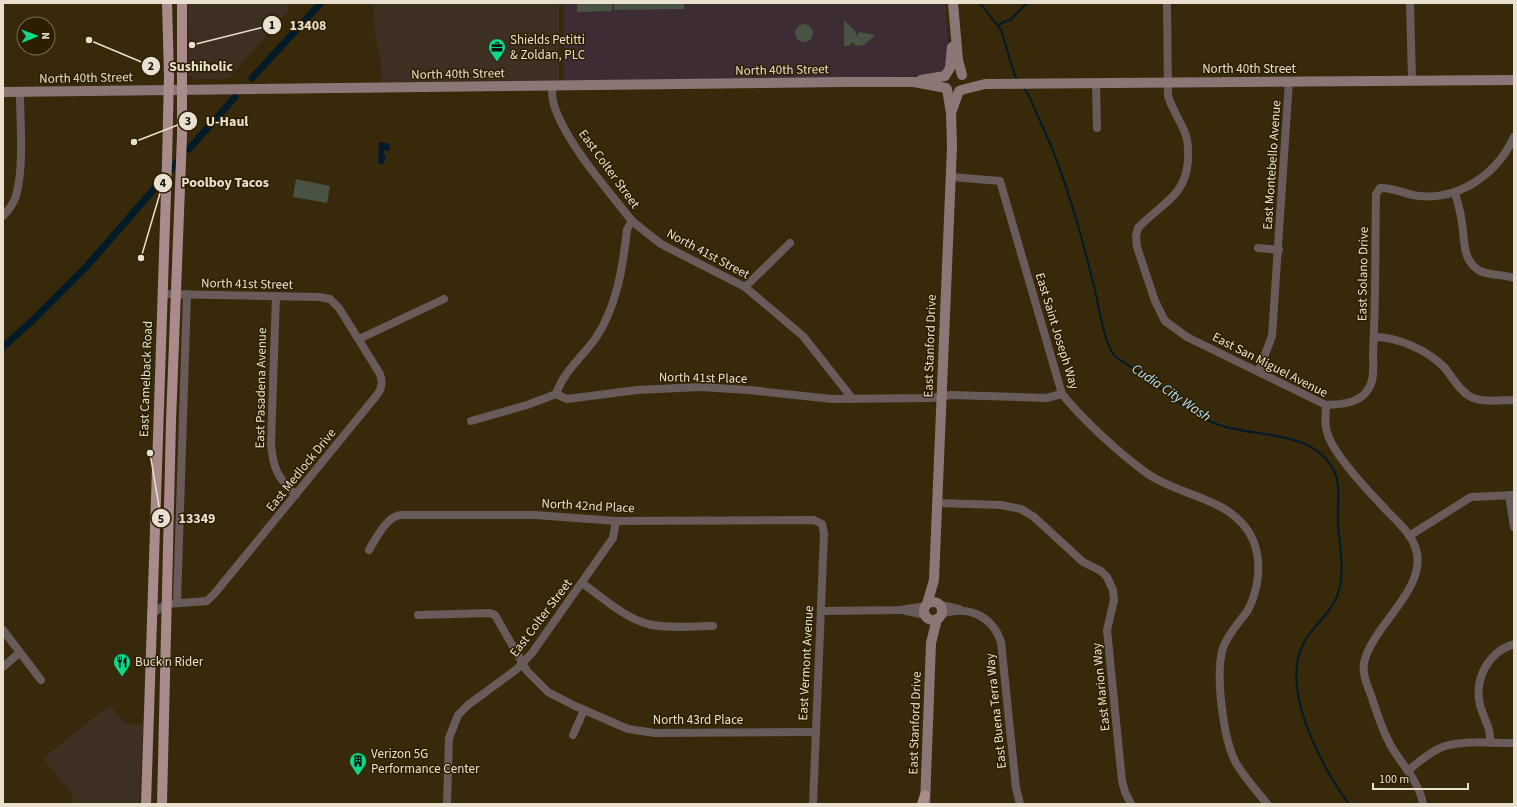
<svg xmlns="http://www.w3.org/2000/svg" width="1517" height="807" font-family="'Source Sans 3',sans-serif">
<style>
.commercial{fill:#3e2f23}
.education{fill:#3e2c35}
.green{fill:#495343}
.water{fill:#011b28}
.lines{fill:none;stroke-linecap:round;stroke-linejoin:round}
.stream{stroke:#011b28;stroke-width:2}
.canal{stroke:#011b28;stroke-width:7}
.street{stroke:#6a5b5b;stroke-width:8}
.secondary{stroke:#8d7676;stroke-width:10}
.primary{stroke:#a88b8a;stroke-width:10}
.labels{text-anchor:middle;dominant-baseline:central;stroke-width:3;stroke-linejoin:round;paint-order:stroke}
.poi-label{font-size:13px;fill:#e9e0cf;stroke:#2c1f01;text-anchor:start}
.street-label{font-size:13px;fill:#e9e0cf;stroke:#2c1f01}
.water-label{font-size:14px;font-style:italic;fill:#b3dff8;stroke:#2c1f01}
.leader{fill:none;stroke:#e9e0cf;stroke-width:1.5}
.callout-dot{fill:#e9e0cf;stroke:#2c1f01;stroke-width:1.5}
.mark-label{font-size:12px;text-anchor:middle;font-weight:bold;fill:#111}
.callout-label{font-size:14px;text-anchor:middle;font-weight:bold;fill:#e9e0cf;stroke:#2c1f01;stroke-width:3;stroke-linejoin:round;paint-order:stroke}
</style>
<rect width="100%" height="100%" fill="#37290a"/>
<g class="commercial">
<polygon points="188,3 289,3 289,10 229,78 195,80 189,75"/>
<polygon points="369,3 559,3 559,80 381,82 380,56 375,36 374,7"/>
<polygon points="110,705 124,723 143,725 139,804 73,804 73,796 43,758"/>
</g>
<polygon class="education" points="564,3 945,3 949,59 943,73 927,76 760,80 564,80"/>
<g class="green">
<polygon points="577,3 612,3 612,11 577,12"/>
<polygon points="614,3 684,3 684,9 614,10"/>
<polygon points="844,20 856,32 856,37 859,32 875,35 864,45 856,46 853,42 849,46 844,46"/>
<circle cx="804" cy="33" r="9"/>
<polygon points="296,179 330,186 327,203 293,197"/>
</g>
<polygon class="water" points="379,142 390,144 389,151 384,150 384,155 386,155 384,164 378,163"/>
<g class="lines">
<g class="stream">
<polyline points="980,3 1001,30 1015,76 1018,80"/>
<polyline points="998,25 1011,19 1027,3"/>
<path d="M1023,87C1031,97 1035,111 1041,123C1065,175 1080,230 1094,286C1098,302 1104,343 1114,355C1121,362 1132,367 1140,373C1165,391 1189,414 1219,425C1256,438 1316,429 1335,473C1341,488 1337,507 1338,523C1339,545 1345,567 1339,590C1334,611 1315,623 1304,642C1279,688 1321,766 1349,804"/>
</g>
<g class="canal">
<polyline points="252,78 321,3"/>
<polyline points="189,149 235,97"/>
<polyline points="3,347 33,320 87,266 182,157"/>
</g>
<g class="street">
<path d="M1167,3L1168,96C1172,109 1180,120 1185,133C1189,142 1188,151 1188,160C1186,197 1160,204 1138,228L1136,236L1137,247L1155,301L1165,321L1187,337L1326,405C1326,413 1324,423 1327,432C1333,455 1372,495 1389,513C1398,522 1409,532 1414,544C1433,586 1372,624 1364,663C1362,673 1367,685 1371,695C1377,713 1382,730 1391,746C1402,765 1419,781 1423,804"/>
<polyline points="1410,3 1412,81"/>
<polyline points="1096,83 1097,128"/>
<path d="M552,87C552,94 552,101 555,108C568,145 607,189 632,221L627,229C623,266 617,307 595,339C581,358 564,371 556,394"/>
<path d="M951,177L1000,181L1062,394C1083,420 1121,455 1148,474C1181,497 1235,498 1253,540C1262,561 1259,589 1248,610C1240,622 1228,633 1223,648C1215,673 1223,739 1236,763C1244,777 1257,791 1267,804"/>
<path d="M1455,193C1458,203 1461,213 1462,223C1465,241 1462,261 1480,271C1491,276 1503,274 1514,278"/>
<path d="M3,216C10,209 15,202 17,192C24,161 20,124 20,92"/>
<polyline points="632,221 661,244 745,287 803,336 852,398"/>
<polyline points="1258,248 1279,250"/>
<polyline points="745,287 790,243"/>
<path d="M276,296L271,444C273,469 278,478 296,495"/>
<path d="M1374,337C1398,337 1427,350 1444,367C1452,376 1459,391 1471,397C1483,403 1501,400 1514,400"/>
<polyline points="359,339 444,299"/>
<polyline points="1259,370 1272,336 1289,81"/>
<path d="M1326,405C1342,404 1360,404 1369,388C1375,379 1373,363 1373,352C1376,300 1375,247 1376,194L1380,188C1394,187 1405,195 1419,196C1460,200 1497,174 1514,137"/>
<polyline points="471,421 527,405 556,394 567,399 637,390 700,387 749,390 832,399 932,398 951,395 1046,398 1062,394"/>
<polyline points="1509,495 1514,527"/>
<polyline points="937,503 1001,505 1021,509 1034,517 1083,562 1101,571 1107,577 1113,590 1114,600 1107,630 1122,781 1125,792 1131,804"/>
<polyline points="1409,536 1471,497 1514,495"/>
<path d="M369,550C376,538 387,516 401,515H535L616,521L814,520L822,524L824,533L813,804"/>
<path d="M582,583C602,597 623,617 648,624C668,629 692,626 713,626"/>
<polyline points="177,602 187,294"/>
<polyline points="941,605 959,609"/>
<polyline points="821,611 901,610 926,606"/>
<polyline points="906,611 926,615"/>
<path d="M151,614L167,604L207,601L215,593L372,401C380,392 384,386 380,374L339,308L330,299L319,297L163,294"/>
<path d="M941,614C967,605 992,615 1001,642L1016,788L1020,804"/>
<polyline points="418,615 490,613 495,615 527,671 548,692 575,706 628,729 655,733 815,732"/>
<polyline points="3,630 41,680"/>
<polyline points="3,667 19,653"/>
<polyline points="573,735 584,710"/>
<path d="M1490,743C1491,727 1484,720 1480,705C1474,679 1488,652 1514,644"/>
<path d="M1408,771C1419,761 1431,751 1445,746C1466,740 1492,743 1514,743"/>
<polyline points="447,804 449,738 458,715 468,705 517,669 532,653 613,538 616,521"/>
</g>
<g class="secondary">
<polyline points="953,3 958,60 962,75"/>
<polyline points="947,73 950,68 952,47"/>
<polyline points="921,80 945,76"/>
<polyline points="961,90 985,84 1514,80"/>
<polyline points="3,92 843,82 914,82 946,88"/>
<polyline points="951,113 959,91"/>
<circle cx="933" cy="611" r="9"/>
<polyline points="927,604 934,580 952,146 951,113 947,89"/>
<polyline points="925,804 931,643 937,619"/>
</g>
<g class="primary">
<polyline points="146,804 167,162 169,76 167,3"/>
<polyline points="162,804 171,421 182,135 182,3"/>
<polyline points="922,804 925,795"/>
</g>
</g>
<defs>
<g id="office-pin" transform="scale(0.9)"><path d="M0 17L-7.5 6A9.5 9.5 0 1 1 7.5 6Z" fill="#0cd98a" stroke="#2c1f01"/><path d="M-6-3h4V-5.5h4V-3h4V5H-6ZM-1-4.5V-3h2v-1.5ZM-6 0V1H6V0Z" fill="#111"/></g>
<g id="restaurant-pin" transform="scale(0.9)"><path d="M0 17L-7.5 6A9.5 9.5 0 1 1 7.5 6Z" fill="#0cd98a" stroke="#2c1f01"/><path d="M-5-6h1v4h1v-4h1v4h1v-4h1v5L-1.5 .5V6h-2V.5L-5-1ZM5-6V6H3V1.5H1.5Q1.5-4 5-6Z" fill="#111"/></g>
<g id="building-pin" transform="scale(0.9)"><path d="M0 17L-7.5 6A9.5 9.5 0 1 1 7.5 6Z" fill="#0cd98a" stroke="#2c1f01"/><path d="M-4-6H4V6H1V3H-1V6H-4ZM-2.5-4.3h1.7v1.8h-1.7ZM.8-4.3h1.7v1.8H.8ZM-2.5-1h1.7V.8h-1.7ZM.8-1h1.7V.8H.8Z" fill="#111"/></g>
</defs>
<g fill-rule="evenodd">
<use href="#office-pin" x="497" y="47"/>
<use href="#restaurant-pin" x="122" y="662"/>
<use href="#building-pin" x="358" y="761"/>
</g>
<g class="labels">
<g class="poi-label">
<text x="510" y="40">Shields Petitti<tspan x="510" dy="15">&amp; Zoldan, PLC</tspan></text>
<text x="135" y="662">Buck n Rider</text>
<text x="371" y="754">Verizon 5G<tspan x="371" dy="15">Performance Center</tspan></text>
</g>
<g class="street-label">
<text x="1249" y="69">North 40th Street</text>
<text transform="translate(782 70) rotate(-1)">North 40th Street</text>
<text transform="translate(458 74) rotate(-1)">North 40th Street</text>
<text transform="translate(86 78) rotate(-1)">North 40th Street</text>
<text transform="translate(1272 165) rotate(-86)">East Montebello Avenue</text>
<text transform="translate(609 169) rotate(54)">East Colter Street</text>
<text transform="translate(708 254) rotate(28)">North 41st Street</text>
<text transform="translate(1363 274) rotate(-89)">East Solano Drive</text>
<text transform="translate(247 284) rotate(1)">North 41st Street</text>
<text transform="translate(1057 331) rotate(73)">East Saint Joseph Way</text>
<text transform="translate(930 346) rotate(-88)">East Stanford Drive</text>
<text transform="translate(1270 365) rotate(27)">East San Miguel Avenue</text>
<text transform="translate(703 378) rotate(1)">North 41st Place</text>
<text transform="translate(146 379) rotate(-88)">East Camelback Road</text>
<text transform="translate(261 388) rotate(-89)">East Pasadena Avenue</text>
<text transform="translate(301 470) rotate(-51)">East Medlock Drive</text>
<text transform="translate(588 506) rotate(3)">North 42nd Place</text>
<text transform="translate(541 618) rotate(-53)">East Colter Street</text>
<text transform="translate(806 663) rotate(-87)">East Vermont Avenue</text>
<text transform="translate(1101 687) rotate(-96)">East Marion Way</text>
<text transform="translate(996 711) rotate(-96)">East Buena Terra Way</text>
<text x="698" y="720">North 43rd Place</text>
<text transform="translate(915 723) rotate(-88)">East Stanford Drive</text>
</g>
<g class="water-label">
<text transform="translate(1171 393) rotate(34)">Cudia City Wash</text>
</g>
</g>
<path class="leader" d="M192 45L272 25M89 40L151 66M134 142L188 121M141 258L163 183M150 453L161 518"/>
<g class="callout-dot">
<circle cx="192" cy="45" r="4"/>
<circle cx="89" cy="40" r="4"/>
<circle cx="134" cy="142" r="4"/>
<circle cx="141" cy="258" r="4"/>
<circle cx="150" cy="453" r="4"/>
<circle cx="272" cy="25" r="10"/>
<circle cx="151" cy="66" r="10"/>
<circle cx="188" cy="121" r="10"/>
<circle cx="163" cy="183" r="10"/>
<circle cx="161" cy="518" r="10"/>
</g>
<g class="mark-label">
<text x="272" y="29">1</text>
<text x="151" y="70">2</text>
<text x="188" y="125">3</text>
<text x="163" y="187">4</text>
<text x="161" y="523">5</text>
</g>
<g class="callout-label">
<text x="308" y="30">13408</text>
<text x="201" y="71">Sushiholic</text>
<text x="227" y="126">U-Haul</text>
<text x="225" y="187">Poolboy Tacos</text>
<text x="197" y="523">13349</text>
</g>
<rect width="1517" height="807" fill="none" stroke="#e9e0cf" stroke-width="8"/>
<g transform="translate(36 36) rotate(89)"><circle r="19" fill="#2c1f01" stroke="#786c53"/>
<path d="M0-3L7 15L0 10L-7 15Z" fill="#0cd98a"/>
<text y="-6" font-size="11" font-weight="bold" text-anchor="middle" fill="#e9e0cf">N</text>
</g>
<path d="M1373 783v6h95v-6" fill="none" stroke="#e9e0cf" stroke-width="2"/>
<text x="1379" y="783" font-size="12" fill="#e9e0cf" stroke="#2c1f01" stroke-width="3" paint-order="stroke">100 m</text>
</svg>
